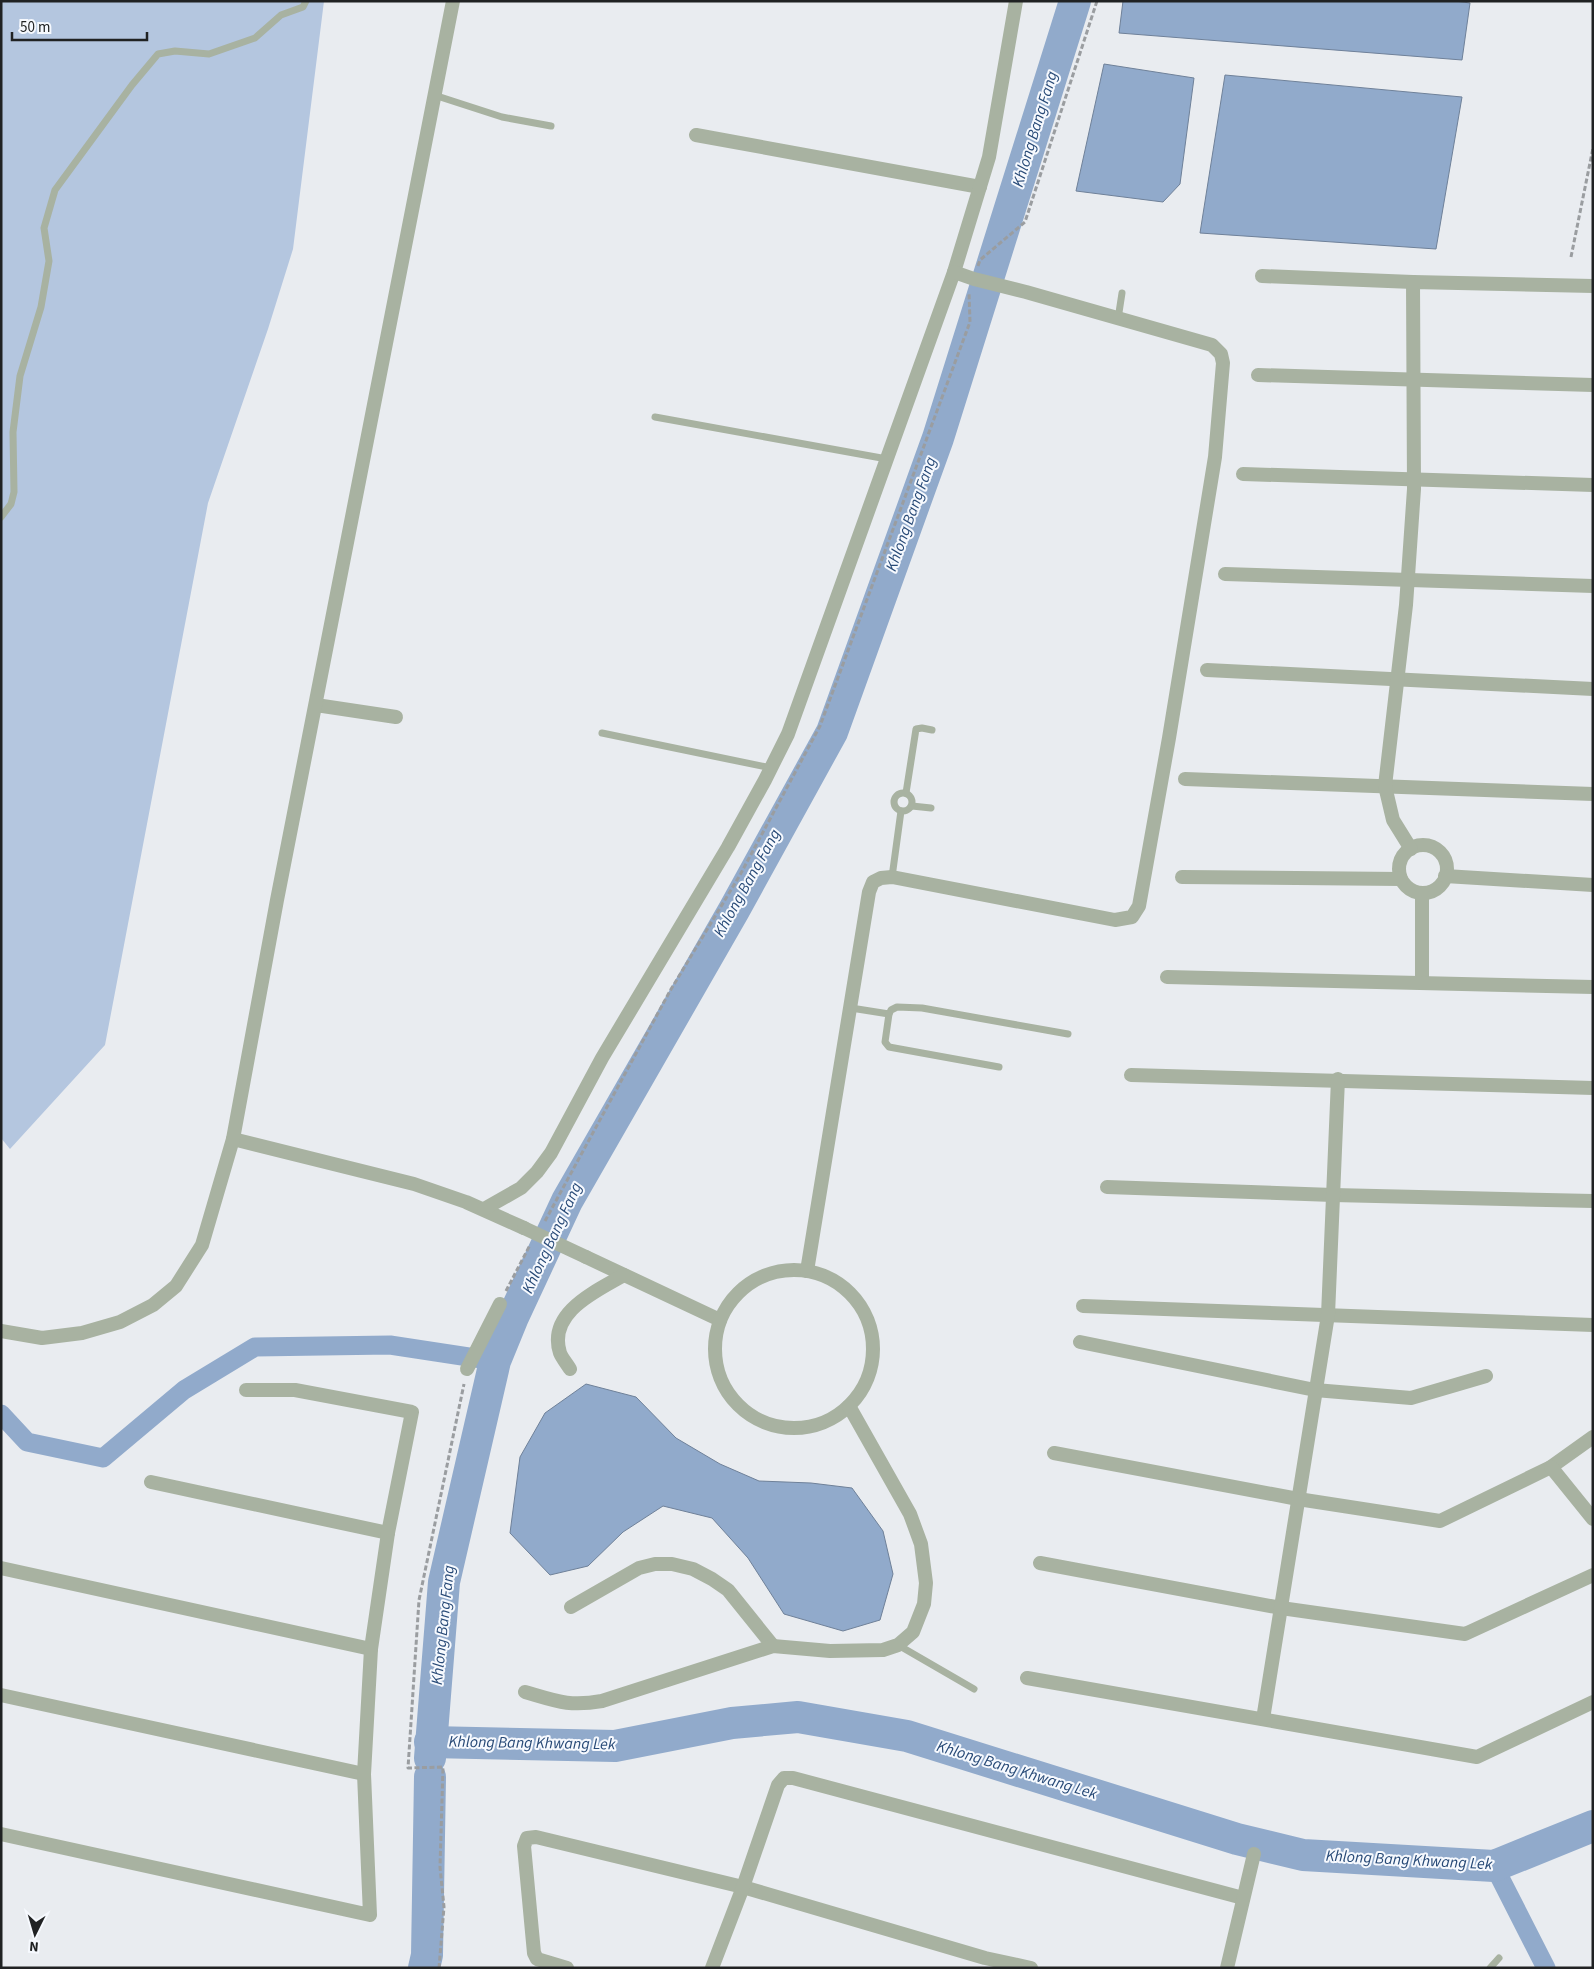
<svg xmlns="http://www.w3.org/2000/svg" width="1594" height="1969" font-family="'Source Sans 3',sans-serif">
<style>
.green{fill:#b4c6df}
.water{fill:#91aacb;stroke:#6f8199}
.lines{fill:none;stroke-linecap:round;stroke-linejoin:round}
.canal{stroke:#91aacb;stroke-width:19}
.river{stroke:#91aacb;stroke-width:32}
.path{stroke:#9a9da0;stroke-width:3;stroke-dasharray:5 2.5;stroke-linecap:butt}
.lane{stroke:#a8b2a1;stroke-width:7}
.street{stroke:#a8b2a1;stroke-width:14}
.street-bridge{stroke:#a8b2a1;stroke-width:14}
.labels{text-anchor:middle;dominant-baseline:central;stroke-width:4;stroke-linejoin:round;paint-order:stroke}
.water-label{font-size:16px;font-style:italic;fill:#284a77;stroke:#f6f9fe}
</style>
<rect width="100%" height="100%" fill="#e9ecf0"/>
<polygon class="green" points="1,1 324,1 293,249 268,329 208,503 105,1045 10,1149 1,1138"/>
<g class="water">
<polygon points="1123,1 1455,1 1470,3 1462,60 1119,33"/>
<polygon points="1104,64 1194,78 1180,184 1163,202 1076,191"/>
<polygon points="1225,75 1462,97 1436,249 1200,233"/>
<polygon points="586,1384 636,1397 676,1438 720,1464 759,1481 811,1483 852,1488 883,1531 893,1574 880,1620 843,1631 784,1614 748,1558 712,1518 663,1506 623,1532 588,1566 550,1575 510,1533 520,1457 545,1413"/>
</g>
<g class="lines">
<g class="canal">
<polyline points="1,1414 27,1442 103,1458 184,1390 255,1347 390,1345 495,1361"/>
<polyline points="1494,1866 1546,1968"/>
</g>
<g class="river">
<polyline points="430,1742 615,1746 732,1723 798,1717 907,1736 1237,1839 1303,1855 1494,1866 1593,1826"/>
<polyline points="430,1758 444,1582 495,1361 513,1317 567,1201 734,910 832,732 938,438 1075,1"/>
<polyline points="424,1968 427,1955 430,1777"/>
</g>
<g class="path">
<polyline points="1571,257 1593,148"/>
<polyline points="978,266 980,260 1025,222 1097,1"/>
<polyline points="545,1221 670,991 740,875 820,726 970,322 969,293"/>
<polyline points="506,1291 530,1245"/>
<polyline points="439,1968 444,1907 440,1867 443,1767 408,1768 419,1600 464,1384"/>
</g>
<g class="lane">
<polyline points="434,95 502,117 551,126"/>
<polyline points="1118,319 1122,293"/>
<polyline points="655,417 887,459"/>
<polyline points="1,517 11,504 14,492 13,432 20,376 41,307 49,261 44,228 55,190 132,85 158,54 175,51 209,54 255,38 281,15 303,7 306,1"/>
<polyline points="602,733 771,768"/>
<circle cx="903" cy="802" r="9"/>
<polyline points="906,793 916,729 922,728 932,730"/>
<polyline points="912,806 931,808"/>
<polyline points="892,877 901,811"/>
<polyline points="851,1008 889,1014 891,1010 897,1007 922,1008 1068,1034"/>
<polyline points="889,1014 885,1042 889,1047 999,1067"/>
<polyline points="898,1645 974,1689"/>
<polyline points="1490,1968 1499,1958"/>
</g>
<g class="street">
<polyline points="696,135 980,187"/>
<polyline points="1262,276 1413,282"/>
<polyline points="1258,375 1593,385"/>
<polyline points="1243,474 1593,485"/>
<polyline points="1225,574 1593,586"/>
<polyline points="1207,670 1593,689"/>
<polyline points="316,705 396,717"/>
<polyline points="1185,779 1593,794"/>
<circle cx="1423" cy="869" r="24"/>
<polyline points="1411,849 1393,820 1385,786 1406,605 1414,489 1413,282 1593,286"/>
<polyline points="1445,876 1593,885"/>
<polyline points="1182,877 1401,879"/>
<polyline points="1422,893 1422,983"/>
<polyline points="1167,977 1593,987"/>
<polyline points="1131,1075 1593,1088"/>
<polyline points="233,1139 414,1184 466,1202 524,1228"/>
<polyline points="1107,1187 1333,1195 1593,1201"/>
<polyline points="484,1209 521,1188 537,1172 551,1153 602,1058 728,847 765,780 788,734 954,272 989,157 1016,1"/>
<polyline points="586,1257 720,1320"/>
<circle cx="794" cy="1349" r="79"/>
<polyline points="807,1271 869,892 873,882 881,878 892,877 1115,920 1132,917 1139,906 1169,738 1215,457 1223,363 1221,354 1212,345 1026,292 974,279 954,272"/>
<polyline points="1083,1306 1593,1325"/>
<polyline points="1,1331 42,1338 82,1333 120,1322 153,1305 176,1286 202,1245 233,1139 277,900 453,1"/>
<polyline points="1080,1342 1315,1390 1411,1398 1486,1376"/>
<polyline points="467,1369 500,1304"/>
<path d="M570,1369C567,1364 562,1358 560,1353C547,1312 597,1291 624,1275"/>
<polyline points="1054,1453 1298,1499 1440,1521 1551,1467 1593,1437"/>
<polyline points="1551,1467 1593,1519"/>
<polyline points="151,1482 388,1533"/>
<polyline points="1040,1563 1281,1608 1465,1634 1593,1575"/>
<polyline points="1,1568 371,1649"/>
<polyline points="571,1607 639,1568 655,1564 672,1564 693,1569 712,1579 728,1590 773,1646"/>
<polyline points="1027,1678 1477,1757 1593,1702"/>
<path d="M525,1692C556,1701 569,1707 602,1701L773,1646L830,1651L883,1650L898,1645L913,1632L924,1604L926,1583L921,1544L910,1514L849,1406"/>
<polyline points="1,1695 364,1774"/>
<polyline points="1263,1719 1328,1315 1338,1079"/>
<polyline points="1,1834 370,1915 364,1774 371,1649 388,1533 412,1412 295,1390 246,1390"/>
<polyline points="567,1968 537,1959 534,1953 524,1846 527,1838 536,1837 743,1887 985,1958 1031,1968"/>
<polyline points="712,1968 743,1887 778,1785 784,1778 793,1778 1243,1898"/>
<polyline points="1227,1968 1254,1854"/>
</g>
<polyline class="street-bridge" points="524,1228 586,1257"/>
</g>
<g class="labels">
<g class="water-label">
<text transform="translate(1035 129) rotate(-73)">Khlong Bang Fang</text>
<text transform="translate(911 514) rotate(-70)">Khlong Bang Fang</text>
<text transform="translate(747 883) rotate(-61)">Khlong Bang Fang</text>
<text transform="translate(552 1238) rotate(-65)">Khlong Bang Fang</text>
<text transform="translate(443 1625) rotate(-84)">Khlong Bang Fang</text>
<text transform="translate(532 1743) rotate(1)">Khlong Bang Khwang Lek</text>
<text transform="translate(1017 1770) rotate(17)">Khlong Bang Khwang Lek</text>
<text transform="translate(1409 1860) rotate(3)">Khlong Bang Khwang Lek</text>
</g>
</g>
<rect width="1594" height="1969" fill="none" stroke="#202223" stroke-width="5"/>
<g transform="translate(35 1934) rotate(185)" stroke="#f6f9fe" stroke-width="4" paint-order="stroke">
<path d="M0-4L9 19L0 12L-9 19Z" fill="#202223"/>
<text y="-8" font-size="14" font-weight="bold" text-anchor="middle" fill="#202223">N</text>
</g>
<path d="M12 32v8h135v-8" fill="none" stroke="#202223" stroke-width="2.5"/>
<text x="20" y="32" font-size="15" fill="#202223" stroke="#f6f9fe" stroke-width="4" paint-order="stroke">50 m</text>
</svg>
